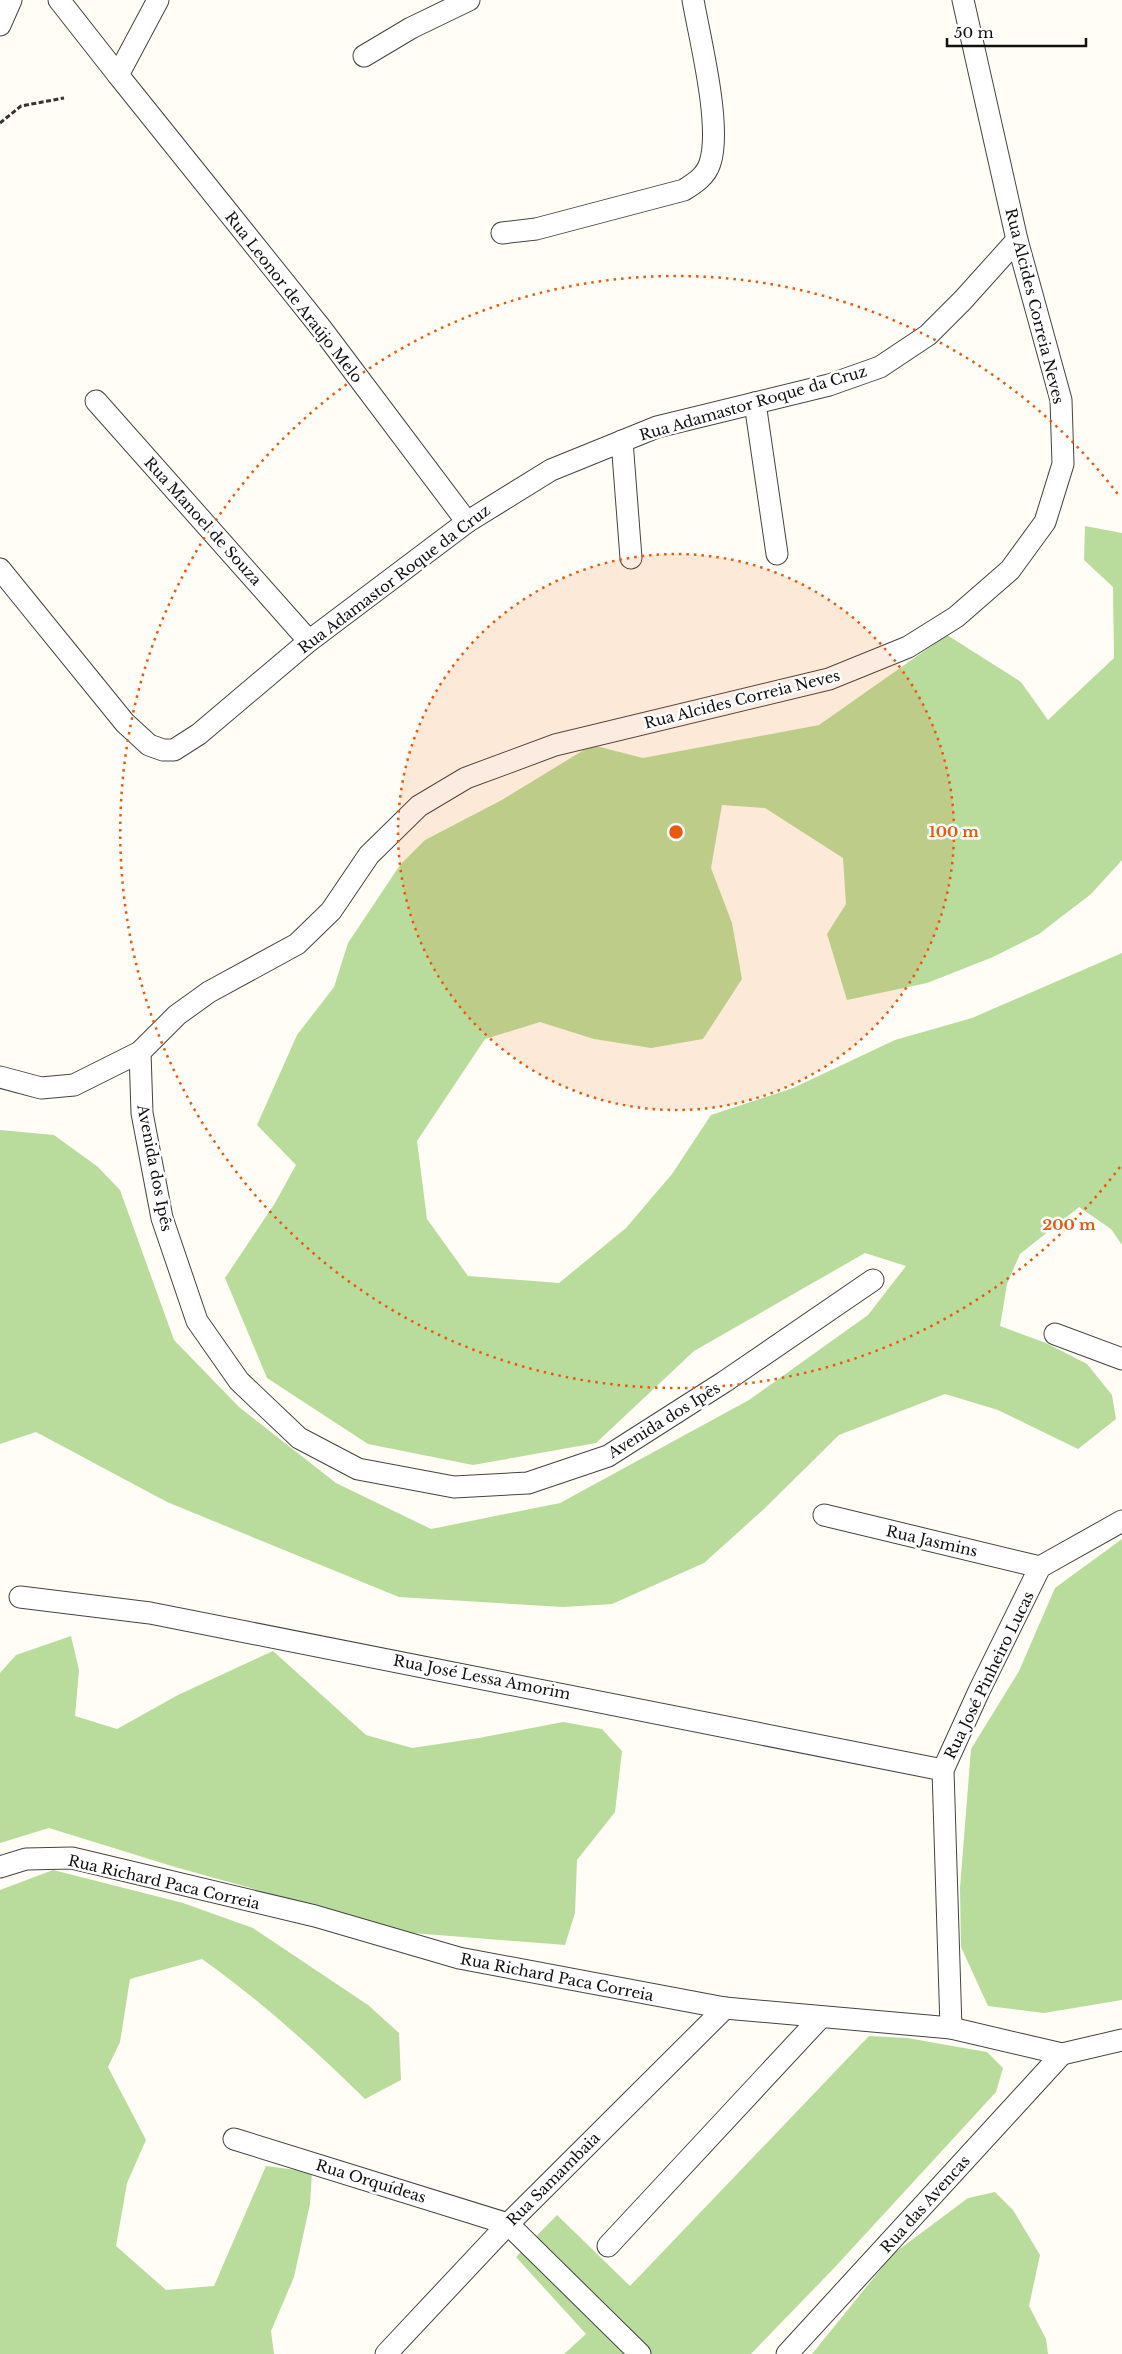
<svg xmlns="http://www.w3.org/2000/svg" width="1122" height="2354" font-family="'Libre Baskerville',serif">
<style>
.forest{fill:#b9dc9c}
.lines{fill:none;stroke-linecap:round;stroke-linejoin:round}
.minor-casing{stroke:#444;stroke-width:23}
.path{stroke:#333;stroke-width:3;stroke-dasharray:5 2.5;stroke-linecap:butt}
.minor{stroke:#fff;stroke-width:21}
.ring{fill:none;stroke:#e8590c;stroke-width:2.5;stroke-dasharray:2.5 5}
.labels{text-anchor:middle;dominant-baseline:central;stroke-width:5;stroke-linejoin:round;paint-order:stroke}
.street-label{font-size:15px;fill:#111;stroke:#fff}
.centre{fill:#e8590c;stroke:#fff;stroke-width:2.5}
.ring-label{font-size:15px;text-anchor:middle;font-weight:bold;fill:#e8590c;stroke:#fff;stroke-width:5;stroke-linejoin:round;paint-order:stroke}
</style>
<rect width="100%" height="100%" fill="#fffdf5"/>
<g class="forest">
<polygon points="1085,526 1122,533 1122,860 1091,894 1039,934 993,957 927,983 847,1000 827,934 846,904 843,858 765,808 722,805 711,868 732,923 742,979 703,1039 651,1048 594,1039 540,1022 485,1039 417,1141 427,1219 468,1276 559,1283 626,1228 672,1174 711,1115 793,1088 895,1040 972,1018 1122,953 1122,1245 1111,1229 1079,1207 1020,1254 1007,1284 1000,1326 1046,1343 1087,1364 1112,1395 1116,1419 1078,1449 998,1410 945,1394 839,1435 764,1509 704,1563 612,1604 563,1607 399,1597 167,1502 36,1432 0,1444 0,1130 54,1135 98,1167 120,1190 174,1340 239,1407 336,1483 431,1529 560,1503 749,1400 868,1315 906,1266 865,1253 694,1351 596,1443 473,1465 368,1444 267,1378 225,1278 275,1203 296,1165 257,1125 297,1035 334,987 348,943 400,865 425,840 500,801 592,745 643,758 819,725 947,635 1021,682 1048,720 1114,658 1113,587 1084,560"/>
<polygon points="1122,1539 1122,2000 1044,2013 988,2006 961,1947 960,1888 971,1749 1019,1671 1055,1588"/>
<polygon points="71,1636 79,1670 75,1716 117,1729 178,1695 273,1651 366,1735 412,1748 479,1738 563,1722 602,1729 622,1751 615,1812 577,1860 575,1913 565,1945 412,1933 175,1867 49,1828 0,1843 0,1673 16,1655"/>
<path d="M53,1870L183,1903L253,1928L368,2005L399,2033L401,2080L365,2099C313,2048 261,2001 202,1959L130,1979L120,2042L108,2067L146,2140L127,2183L116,2246L166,2290L214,2286L266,2166L312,2172L310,2204L294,2277L271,2331L274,2354H0V1890Z"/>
<polygon points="869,2036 907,2038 987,2052 1003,2068 996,2092 836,2266 751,2354 564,2354 586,2334 516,2257 557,2215 630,2286"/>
<polygon points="995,2192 1013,2210 1040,2255 1029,2306 1046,2339 1048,2354 812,2354 893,2254 968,2198"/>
</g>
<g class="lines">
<g class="minor-casing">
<g id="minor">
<polyline points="59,0 118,75"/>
<polyline points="158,0 118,75 321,328 467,522"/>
<polyline points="0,25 11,0"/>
<polyline points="364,56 411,28 469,0"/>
<path d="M502,233L536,229L684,190C695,183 706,176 710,163C722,126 700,40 693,0"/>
<polyline points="96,401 309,641"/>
<polyline points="755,403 777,554"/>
<polyline points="622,441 631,558"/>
<polyline points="0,569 125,723 149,745 163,750 174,750 199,734 309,641 467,522 551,470 657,427 829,385 880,367 928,335 963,300 1017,240"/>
<polyline points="140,1052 142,1113 162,1218 197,1321 239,1381 299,1438 358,1469 454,1487 528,1483 608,1456 724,1382 873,1280"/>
<polyline points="0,1077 41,1088 74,1085 140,1052 177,1015 209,992 297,944 331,911 369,855 419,806 466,778 555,745 829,679 908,647 956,617 1010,570 1045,522 1063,464 1061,400 1017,240 963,0"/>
<polyline points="1055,1334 1122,1359"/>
<polyline points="824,1515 1040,1567"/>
<polyline points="20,1597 150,1613 943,1770"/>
<polyline points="0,1867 26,1859 72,1858 315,1916 459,1958 725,2008 951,2028 1062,2054 1122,2040"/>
<polyline points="951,2028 943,1770 979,1691 1040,1567 1122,1521"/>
<polyline points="234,2139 508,2224 640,2354"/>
<polyline points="608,2246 821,2017"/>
<polyline points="386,2354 508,2224 725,2008"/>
<polyline points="787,2354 1062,2054"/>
</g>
</g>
<polyline class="path" points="0,123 21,106 64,98"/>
<use href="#minor" class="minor"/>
</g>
<circle cx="676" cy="832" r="278" fill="#e8590c" fill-opacity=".12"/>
<g class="ring">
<circle cx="676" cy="832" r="278"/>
<path d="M1120 1167A556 556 0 1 1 1120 497"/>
</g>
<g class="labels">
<g class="street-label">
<text transform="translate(294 297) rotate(52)">Rua Leonor de Araújo Melo</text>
<text transform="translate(1035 306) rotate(76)">Rua Alcides Correia Neves</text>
<text transform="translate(753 403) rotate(-16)">Rua Adamastor Roque da Cruz</text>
<text transform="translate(203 521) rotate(48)">Rua Manoel de Souza</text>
<text transform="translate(394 579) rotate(-37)">Rua Adamastor Roque da Cruz</text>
<text transform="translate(742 699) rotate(-14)">Rua Alcides Correia Neves</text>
<text transform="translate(155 1168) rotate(79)">Avenida dos Ipês</text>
<text transform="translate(664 1420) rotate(-32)">Avenida dos Ipês</text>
<text transform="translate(932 1541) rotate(13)">Rua Jasmins</text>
<text transform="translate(989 1675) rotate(-64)">Rua José Pinheiro Lucas</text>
<text transform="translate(482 1677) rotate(11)">Rua José Lessa Amorim</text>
<text transform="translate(164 1882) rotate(13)">Rua Richard Paca Correia</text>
<text transform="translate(557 1977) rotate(11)">Rua Richard Paca Correia</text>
<text transform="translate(553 2179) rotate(-45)">Rua Samambaia</text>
<text transform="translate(371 2181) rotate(17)">Rua Orquídeas</text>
<text transform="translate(925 2204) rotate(-48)">Rua das Avencas</text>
</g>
</g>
<circle cx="676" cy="832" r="8" class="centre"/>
<g class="ring-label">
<text x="954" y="837">100 m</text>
<text x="1069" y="1230">200 m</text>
</g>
<path d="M947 38v8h139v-8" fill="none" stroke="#111111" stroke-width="2.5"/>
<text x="954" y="38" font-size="15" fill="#111111" stroke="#ffffff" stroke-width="4" paint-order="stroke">50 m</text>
</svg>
